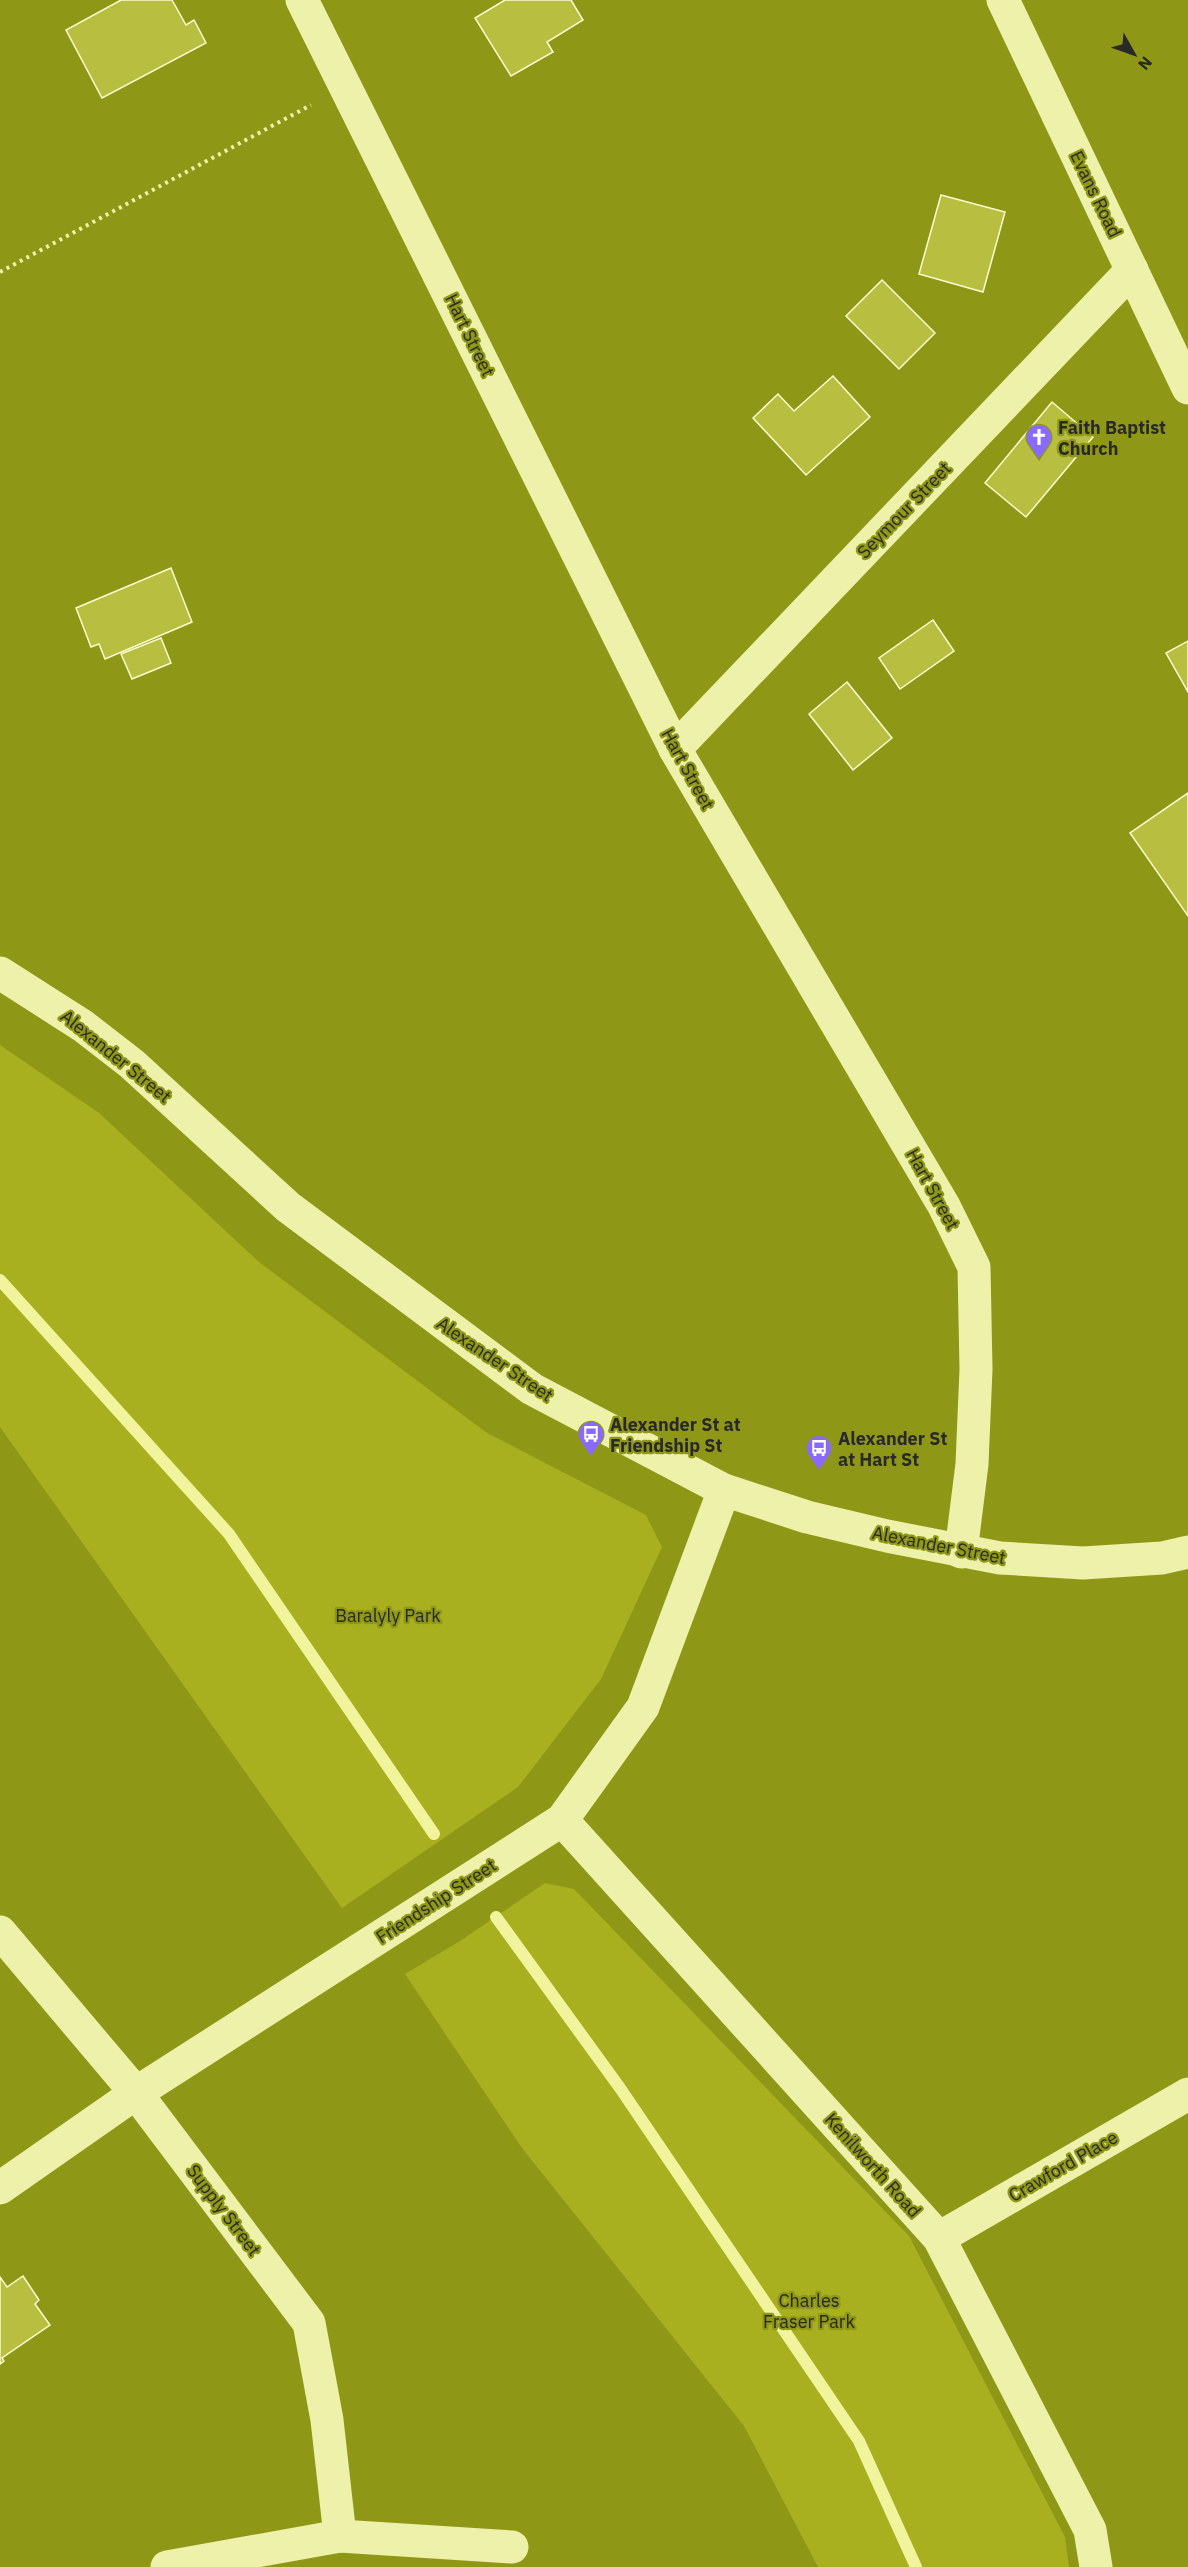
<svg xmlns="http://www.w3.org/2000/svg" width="1188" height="2567" font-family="'IBM Plex Sans',sans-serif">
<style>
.green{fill:#a9b01f}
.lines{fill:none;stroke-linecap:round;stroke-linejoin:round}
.stream{stroke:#f1f49c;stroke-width:12}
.building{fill:#b8be3f;stroke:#fafcd0;stroke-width:1.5}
.path{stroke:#eef1a9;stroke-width:4;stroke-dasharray:3 4.5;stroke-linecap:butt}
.minor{stroke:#eef1a9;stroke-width:33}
.labels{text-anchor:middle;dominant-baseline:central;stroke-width:4.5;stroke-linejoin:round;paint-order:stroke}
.street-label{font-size:18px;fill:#292929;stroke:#8f9717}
.poi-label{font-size:18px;font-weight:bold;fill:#292929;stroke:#8f9717;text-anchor:start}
.park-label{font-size:18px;fill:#282824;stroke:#8f9717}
</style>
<rect width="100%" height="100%" fill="#8f9717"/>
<g class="green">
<polygon points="0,1045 99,1113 259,1262 487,1433 646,1515 662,1547 601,1679 518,1787 342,1908 0,1427"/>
<polygon points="545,1883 574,1889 909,2236 1065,2537 1069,2567 818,2567 744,2426 522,2148 405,1974 460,1941"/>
</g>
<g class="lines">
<g class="stream">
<polyline points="0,1280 229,1534 434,1834"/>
<polyline points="496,1917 620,2088 859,2441 916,2567"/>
</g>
</g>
<g class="building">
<polygon points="121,0 172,0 186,25 194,20 206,43 102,98 66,30"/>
<polygon points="505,0 571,0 583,20 547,42 553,52 511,76 475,18"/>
<polygon points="941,195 1005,212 983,292 919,274"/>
<polygon points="882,280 935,333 899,369 846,316"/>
<polygon points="833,376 870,417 806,475 753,418 778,394 794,411"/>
<polygon points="1052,402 1093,437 1026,517 985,483"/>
<polygon points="171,568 192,622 105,659 99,644 91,647 76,608"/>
<polygon points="933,620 954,651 900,689 879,658"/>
<polygon points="161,638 171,663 132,679 121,654"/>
<polygon points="1188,641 1188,692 1166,653"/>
<polygon points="847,682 892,738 853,770 809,714"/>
<polygon points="1188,793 1188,916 1130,833"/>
<polygon points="23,2276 39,2300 35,2304 50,2325 2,2358 4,2361 0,2364 0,2277 7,2287"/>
</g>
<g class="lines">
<polyline class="path" points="0,272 311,105"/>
<g class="minor">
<polyline points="302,0 675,749 944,1206 974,1267 976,1369 972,1464 961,1552"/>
<polyline points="1003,0 1188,388"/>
<polyline points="675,749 1132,270"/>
<polyline points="0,973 83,1026 132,1064 288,1207 532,1389 724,1490 807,1517 887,1536 1000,1558 1083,1563 1162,1558 1188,1552"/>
<polyline points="562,1820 939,2238 1090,2530 1096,2567"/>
<polyline points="0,1932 136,2093 309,2323 327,2420 340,2536"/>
<polyline points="0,2188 136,2093 562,1820 643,1707 724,1490"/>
<polyline points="939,2238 1188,2094"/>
<polyline points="167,2567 340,2536 512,2547"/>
</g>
</g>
<defs>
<g id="church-pin" transform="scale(1.35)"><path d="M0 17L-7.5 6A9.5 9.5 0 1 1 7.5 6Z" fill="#8969ff" stroke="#8f9717"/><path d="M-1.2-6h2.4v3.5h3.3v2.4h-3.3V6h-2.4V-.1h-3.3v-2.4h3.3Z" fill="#fff"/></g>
<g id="bus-pin" transform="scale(1.35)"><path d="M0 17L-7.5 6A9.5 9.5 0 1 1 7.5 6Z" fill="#8969ff" stroke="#8f9717"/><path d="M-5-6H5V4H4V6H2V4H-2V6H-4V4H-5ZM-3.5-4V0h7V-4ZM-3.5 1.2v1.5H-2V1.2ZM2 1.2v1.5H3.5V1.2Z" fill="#fff"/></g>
</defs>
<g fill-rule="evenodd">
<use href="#church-pin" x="1039" y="437"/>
<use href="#bus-pin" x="591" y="1434"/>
<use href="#bus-pin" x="819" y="1448"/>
</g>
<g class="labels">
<g class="street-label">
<text transform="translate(1096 194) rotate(64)">Evans Road</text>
<text transform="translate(470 335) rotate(64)">Hart Street</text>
<text transform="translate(904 510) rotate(-46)">Seymour Street</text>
<text transform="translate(688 769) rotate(61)">Hart Street</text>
<text transform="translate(116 1056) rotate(39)">Alexander Street</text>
<text transform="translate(933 1189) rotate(61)">Hart Street</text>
<text transform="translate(495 1359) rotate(34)">Alexander Street</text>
<text transform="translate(939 1545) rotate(11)">Alexander Street</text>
<text transform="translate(436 1901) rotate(-33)">Friendship Street</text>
<text transform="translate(873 2165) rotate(48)">Kenilworth Road</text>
<text transform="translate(1063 2166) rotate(-30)">Crawford Place</text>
<text transform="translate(224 2210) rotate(53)">Supply Street</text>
</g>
<g class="poi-label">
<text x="1058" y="427">Faith Baptist<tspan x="1058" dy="21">Church</tspan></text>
<text x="610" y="1424">Alexander St at<tspan x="610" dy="21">Friendship St</tspan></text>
<text x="838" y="1438">Alexander St<tspan x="838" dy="21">at Hart St</tspan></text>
</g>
<g class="park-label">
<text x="388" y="1615">Baralyly Park</text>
<text x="809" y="2300">Charles<tspan x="809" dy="21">Fraser Park</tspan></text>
</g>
</g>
<g transform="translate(1134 54) rotate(130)" stroke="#8f9717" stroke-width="4.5" paint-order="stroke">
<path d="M0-4.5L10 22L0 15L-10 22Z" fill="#292929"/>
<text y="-9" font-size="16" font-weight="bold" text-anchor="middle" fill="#292929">N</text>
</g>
</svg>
